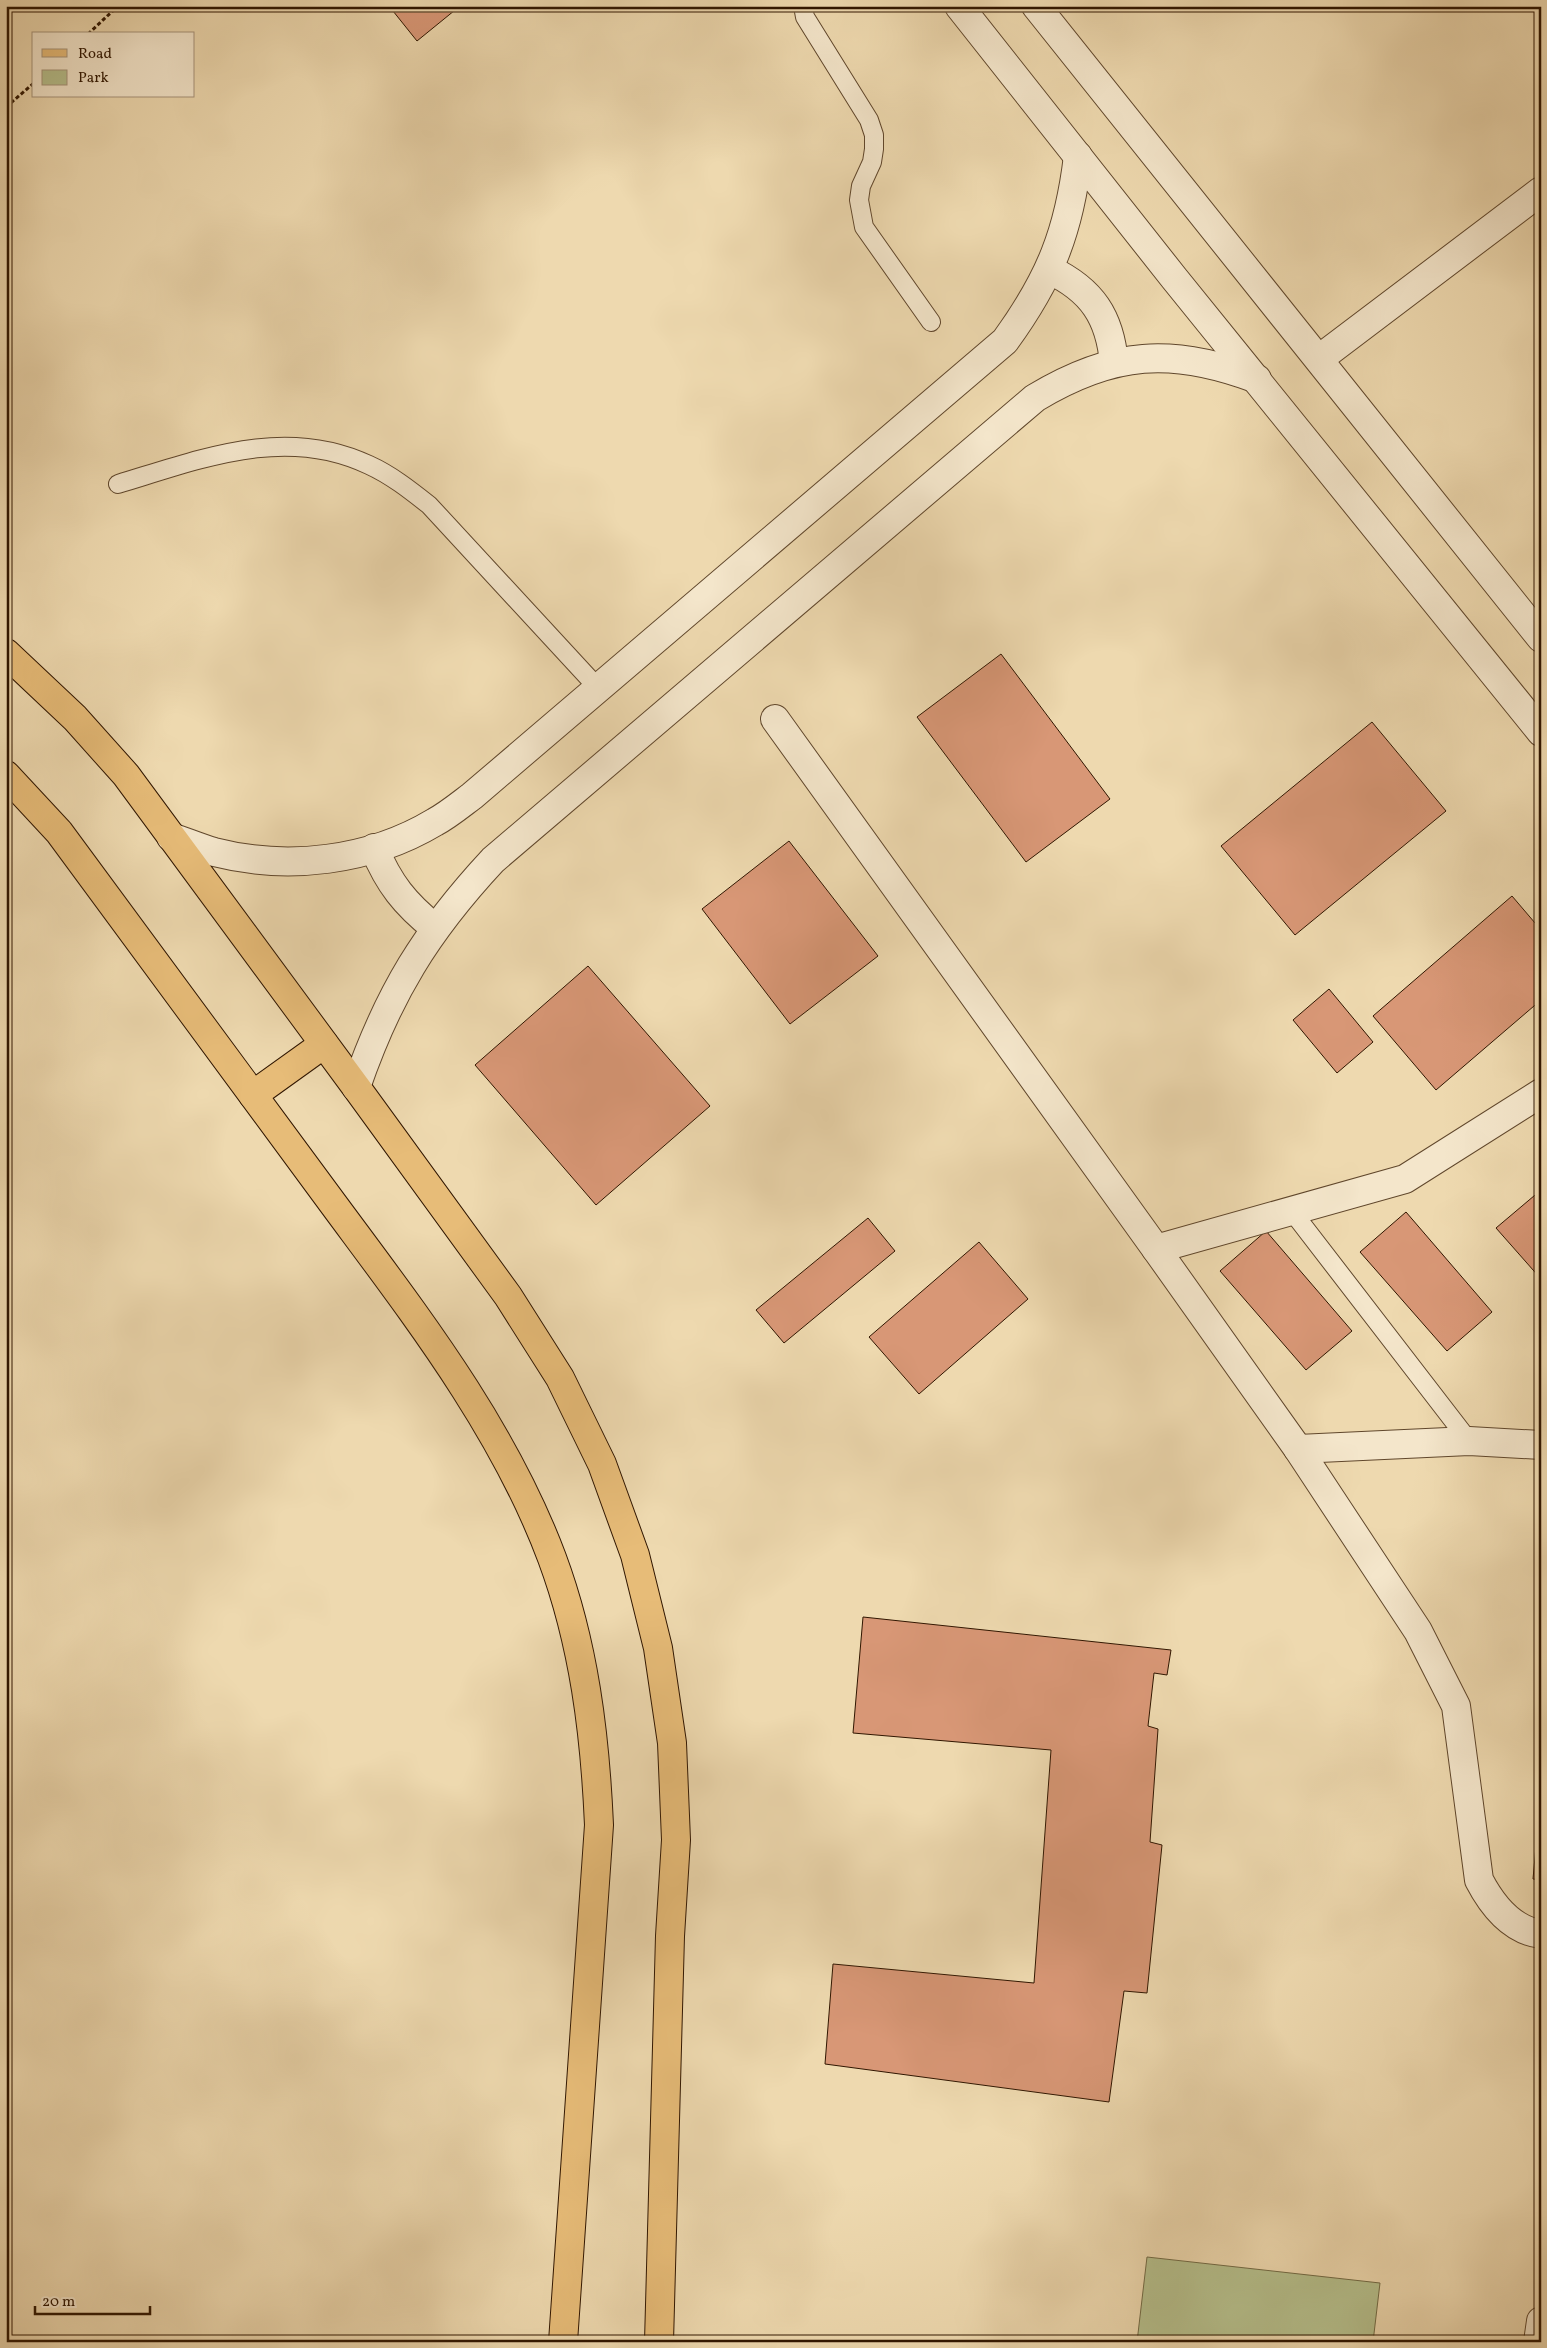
<svg xmlns="http://www.w3.org/2000/svg" width="1547" height="2348" font-family="Vollkorn,serif">
<style>
.green{fill:#b6c08d;stroke:#736b46}
.building{fill:#d89776;stroke:#301600}
.lines{fill:none;stroke-linecap:round;stroke-linejoin:round}
.service-casing{stroke:#60472c;stroke-width:20}
.minor-casing{stroke:#60472c;stroke-width:30}
.primary-casing{stroke:#301600;stroke-width:30}
.path{stroke:#301600;stroke-width:3;stroke-dasharray:4 2.5;stroke-linecap:butt}
.service{stroke:#f4e6cb;stroke-width:18}
.minor{stroke:#f4e6cb;stroke-width:28}
.primary{stroke:#e7bc78;stroke-width:28}
</style>
<rect width="100%" height="100%" fill="#eed9af"/>
<filter id="stains"><feTurbulence type="fractalNoise" baseFrequency=".004" numOctaves="4"/><feColorMatrix values="0 0 0 0 .2 0 0 0 0 .09 0 0 0 0 .02 0 0 0 .5 -.17"/></filter>
<radialGradient id="worn" r=".72"><stop offset=".6" stop-color="#630" stop-opacity="0"/><stop offset="1" stop-color="#630" stop-opacity=".3"/></radialGradient>
<polygon class="green" points="1147,2257 1380,2283 1373,2342 1137,2342"/>
<g class="building">
<polygon points="389,6 460,6 417,41"/>
<polygon points="1001,654 1110,799 1026,862 917,717"/>
<polygon points="1372,722 1446,811 1295,935 1221,846"/>
<polygon points="789,841 878,956 790,1024 702,909"/>
<polygon points="1512,896 1541,930 1541,1000 1436,1090 1373,1016"/>
<polygon points="588,966 710,1106 596,1205 475,1065"/>
<polygon points="1329,989 1373,1042 1337,1073 1293,1020"/>
<polygon points="1541,1190 1541,1279 1496,1228"/>
<polygon points="1406,1212 1492,1312 1447,1351 1360,1252"/>
<polygon points="868,1218 895,1251 784,1343 756,1310"/>
<polygon points="1266,1231 1352,1331 1306,1370 1220,1271"/>
<polygon points="979,1242 1028,1299 919,1394 869,1337"/>
<polygon points="863,1617 1171,1650 1167,1675 1154,1673 1148,1726 1158,1729 1150,1842 1162,1845 1147,1993 1124,1991 1109,2102 825,2064 833,1964 1034,1983 1051,1750 853,1733"/>
<polygon points="1541,1791 1541,1880 1533,1879"/>
</g>
<g class="lines">
<g class="service-casing">
<g id="service">
<polyline points="803,6 805,17 869,120 874,135 874,149 872,162 861,186 859,200 864,227 931,322"/>
<path d="M118,484C201,459 285,425 369,465C391,475 410,490 429,505L598,688"/>
<polyline points="1291,1210 1469,1441"/>
</g>
</g>
<g class="minor-casing">
<g id="minor">
<polyline points="959,6 1174,278 1541,732"/>
<polyline points="1036,6 1541,638"/>
<path d="M1050,270C1092,290 1110,317 1114,363"/>
<polyline points="1319,359 1541,191"/>
<path d="M775,719L1156,1249L1298,1449L1418,1631L1456,1706L1479,1880C1492,1905 1511,1930 1541,1934"/>
<path d="M171,837C186,842 200,848 214,852C288,871 370,861 435,822C448,815 460,805 472,796L1005,341C1050,279 1069,232 1078,156"/>
<path d="M374,848C389,884 405,904 435,928"/>
<path d="M356,1087C388,994 426,932 493,860L1035,398C1113,351 1172,347 1257,379"/>
<polyline points="1156,1249 1405,1179 1541,1093"/>
<polyline points="1298,1449 1469,1441 1541,1445"/>
<polyline points="1538,2342 1541,2321"/>
</g>
</g>
<g class="primary-casing">
<g id="primary">
<polyline points="6,653 75,718 126,775 356,1087 508,1296 560,1378 602,1464 635,1555 658,1648 672,1743 676,1840 670,1936 659,2342"/>
<path d="M6,775L59,832C150,956 242,1080 334,1205C416,1316 503,1427 552,1558C584,1644 595,1734 599,1825L563,2342"/>
<polyline points="253,1095 324,1044"/>
</g>
</g>
<g class="path">
<polyline points="88,34 118,6"/>
<polyline points="6,107 34,83"/>
</g>
<use href="#service" class="service"/>
<use href="#minor" class="minor"/>
<use href="#primary" class="primary"/>
</g>
<rect width="1547" height="2348" fill="none" stroke="#eed9af" stroke-width="25"/>
<rect x="8" y="8" width="1532" height="2333" fill="none" stroke="#301600" stroke-width="2.5"/>
<rect x="12" y="12" width="1522" height="2323" fill="none" stroke="#301600"/>
<rect x="32" y="32" width="162" height="65" fill="#f4e6cb" stroke="#a6937a"/>
<rect x="42" y="49" width="25" height="8" fill="#e7bc78" stroke="#a6937a"/>
<text x="78" y="58" font-size="15" fill="#301600">Road</text>
<rect x="42" y="70" width="25" height="15" fill="#b6c08d" stroke="#a6937a"/>
<text x="78" y="82" font-size="15" fill="#301600">Park</text>
<path d="M35 2306v8h115v-8" fill="none" stroke="#301600" stroke-width="2.5"/>
<text x="42" y="2306" font-size="15" fill="#301600" stroke="#f4e6cb" stroke-width="4" paint-order="stroke">20 m</text>
<rect width="100%" height="100%" filter="url(#stains)"/>
<rect width="100%" height="100%" fill="url(#worn)"/>
</svg>
